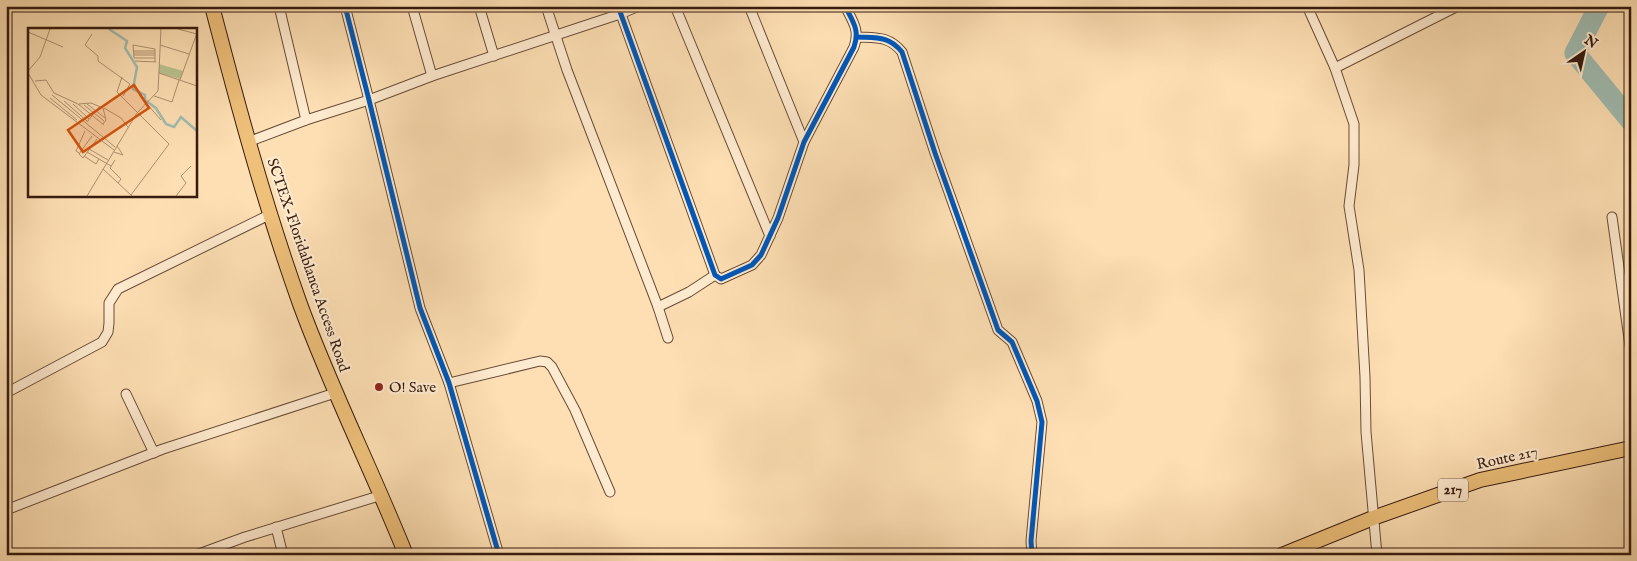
<svg xmlns="http://www.w3.org/2000/svg" width="1637" height="561" font-family="'IM FELL English',serif">
<style>
.lines{fill:none;stroke-linecap:round;stroke-linejoin:round}
.river{stroke:#a0bcb1;stroke-width:21}
.minor-casing{stroke:#684c37;stroke-width:11}
.primary-casing{stroke:#361b0e;stroke-width:16}
.minor{stroke:#feeace;stroke-width:9}
.primary{stroke:#eec07a;stroke-width:14}
.cycleway-casing{stroke:#feeace;stroke-width:8}
.cycleway{stroke:#0057b8;stroke-width:5}
.poi-dot{fill:#8f2418;stroke:#feeace;stroke-width:2}
.labels{text-anchor:middle;dominant-baseline:central;stroke-width:4.5;stroke-linejoin:round;paint-order:stroke}
.shield{fill:#feeace;stroke:#725948;stroke-width:1}
.shield-label{font-size:14px;font-weight:bold;fill:#361b0e}
.street-label{font-size:15px;fill:#361b0e;stroke:#feeace}
.poi-label{font-size:15px;fill:#361b0e;stroke:#feeace;text-anchor:start}
.inset-river{fill:none;stroke:#a0bcb1;stroke-width:2.5}
.inset-road{fill:none;stroke:#ad9171;stroke-width:1}
.view{fill:#d6530c;fill-opacity:0.15;stroke:#d6530c;stroke-width:2.5}
.inset-edge{fill:none;stroke:#361b0e;stroke-width:2.5}
</style>
<rect width="100%" height="100%" fill="#fddfb3"/>
<filter id="stains"><feTurbulence type="fractalNoise" baseFrequency=".004" numOctaves="4"/><feColorMatrix values="0 0 0 0 .2 0 0 0 0 .09 0 0 0 0 .02 0 0 0 .5 -.17"/></filter>
<radialGradient id="worn" r=".72"><stop offset=".6" stop-color="#630" stop-opacity="0"/><stop offset="1" stop-color="#630" stop-opacity=".3"/></radialGradient>
<g class="lines">
<polyline class="river" points="1599,6 1575,53 1631,121"/>
<g class="minor-casing">
<g id="minor">
<polyline points="279,6 306,120"/>
<polyline points="345,6 369,100 420,308 449,383 499,555"/>
<polyline points="412,6 432,76"/>
<polyline points="479,6 494,56"/>
<polyline points="546,6 567,70 658,307 668,338"/>
<path d="M618,6L715,275L721,279L752,265L761,255L778,218L804,142L854,47C860,30 853,22 845,6"/>
<polyline points="675,6 770,236"/>
<polyline points="749,6 804,142"/>
<polyline points="1307,6 1335,68 1354,124 1354,165 1349,206 1359,270 1365,377 1366,432 1377,555"/>
<path d="M858,37C877,38 889,36 902,52L935,153L998,330L1012,342L1037,401L1042,422L1031,541L1032,555"/>
<polyline points="1335,68 1458,6"/>
<polyline points="248,142 306,120 369,100 432,76 620,14 639,6"/>
<polyline points="1612,217 1631,353"/>
<polyline points="658,307 689,292 715,275"/>
<polyline points="449,383 540,361 547,362 552,367 575,410 610,492"/>
<polyline points="6,393 102,342 108,332 109,323 109,303 118,289 271,214"/>
<polyline points="126,394 154,453"/>
<polyline points="6,510 163,449 335,393"/>
<polyline points="276,527 283,555"/>
<polyline points="196,555 245,537 382,495"/>
</g>
</g>
<g class="primary-casing">
<g id="primary">
<path d="M212,6C238,106 265,206 300,304C331,389 372,470 406,555"/>
<polyline points="1282,555 1373,518 1480,480 1631,448"/>
</g>
</g>
<use href="#minor" class="minor"/>
<use href="#primary" class="primary"/>
<g class="cycleway-casing">
<g id="cycleway">
<polyline points="345,6 369,100 420,308 449,383 499,555"/>
<path d="M618,6L715,275L721,279L752,265L761,255L778,218L804,142L854,47C860,30 853,22 845,6"/>
<path d="M858,37C877,38 889,36 902,52L935,153L998,330L1012,342L1037,401L1042,422L1031,541L1032,555"/>
</g>
</g>
<use href="#cycleway" class="cycleway"/>
</g>
<circle class="poi-dot" cx="379" cy="387" r="5"/>
<g class="labels">
<rect class="shield" x="1438" y="478.5" width="30" height="23" rx="4"/>
<g class="shield-label">
<text x="1453" y="490">217</text>
</g>
<g class="street-label">
<text transform="translate(308 265) rotate(71)">SCTEX-Floridablanca Access Road</text>
<text transform="translate(1507 458) rotate(-13)">Route 217</text>
</g>
<g class="poi-label">
<text x="389" y="387">O! Save</text>
</g>
</g>
<g transform="translate(28 28)">
<rect width="169" height="169" fill="#fddfb3"/>
<path d="M131,36L155,43L152,51L131,45Z" fill="#bbc390"/>
<path class="inset-river" d="M81,1L99,13L97,20L109,39L105,61L117,67V72L128,80L138,96L146,99L153,89L169,103"/>
<path class="inset-road" d="M150,1L169,6M0,4L35,19M64,6L57,17L70,28V33L102,56L95,68M132,17L161,26M106,23H127M106,25H127M106,27H127M127,30H106L105,17L127,21V34M107,33L128,34M0,43L12,29L22,1M0,45L13,67L86,122M131,45L169,58M94,49L89,64L141,116L103,167M152,52L169,5M7,53L18,52L26,65L50,76L76,97M24,67L87,119M111,67L133,92M126,68L144,74L151,52M22,70L49,92M36,73L59,93M45,76L61,91M51,76L63,75L75,80L78,92L75,96M59,76L77,90M56,77L76,93M76,80L93,90L100,99M59,94L72,78M64,108L51,126L55,130L69,111M61,121L80,132M59,124L83,138M86,124L95,127L89,118M51,125L48,123L57,103M56,128L68,136L71,131M87,132L82,140L93,151L90,155M75,141L104,168M59,168L109,85L130,63L133,1M148,168L158,155L153,148L163,138"/>
<path class="view" d="M106,57L121,80L55,124L40,102Z"/>
<rect width="169" height="169" class="inset-edge"/>
</g>
<rect width="1637" height="561" fill="none" stroke="#fddfb3" stroke-width="25"/>
<rect x="8" y="8" width="1622" height="546" fill="none" stroke="#361b0e" stroke-width="2.5"/>
<rect x="12" y="12" width="1612" height="536" fill="none" stroke="#361b0e"/>
<g transform="translate(1584 52) rotate(34)" stroke="#feeace" stroke-width="4" paint-order="stroke">
<path d="M0-4L9 19L0 12L-9 19Z" fill="#361b0e"/>
<text y="-8" font-size="14" font-weight="bold" text-anchor="middle" fill="#361b0e">N</text>
</g>
<rect width="100%" height="100%" filter="url(#stains)"/>
<rect width="100%" height="100%" fill="url(#worn)"/>
</svg>
